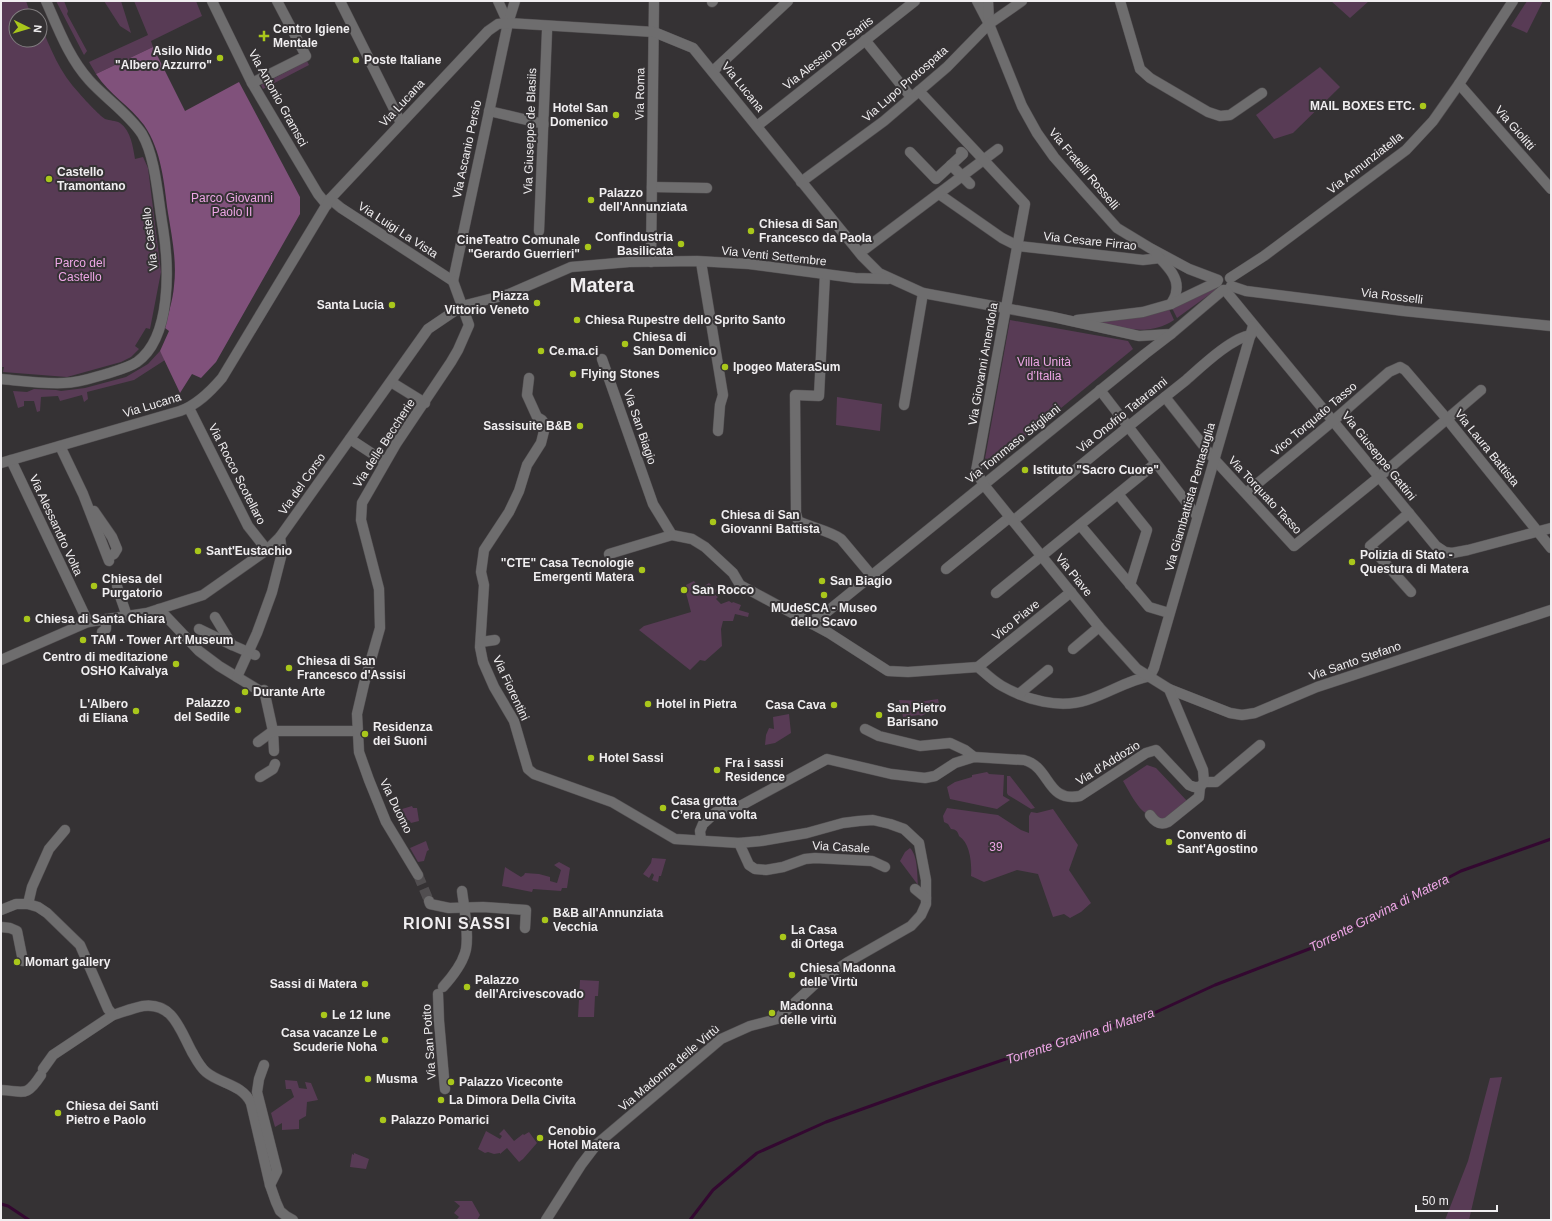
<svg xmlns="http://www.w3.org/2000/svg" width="1552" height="1221" font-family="Arial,sans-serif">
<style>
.green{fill:#583b55}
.forest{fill:#80517b}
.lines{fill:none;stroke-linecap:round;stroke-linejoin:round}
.stream{stroke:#330830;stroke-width:3}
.minor-tunnel{stroke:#514e50;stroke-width:10;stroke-dasharray:10 5;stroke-linecap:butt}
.minor-casing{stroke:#535052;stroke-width:11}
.minor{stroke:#6e6d6e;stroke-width:10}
.poi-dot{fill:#a9c71b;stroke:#353234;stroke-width:1.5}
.labels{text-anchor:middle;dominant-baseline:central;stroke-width:4;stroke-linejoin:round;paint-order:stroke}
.poi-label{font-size:12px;font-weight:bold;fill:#f0eef0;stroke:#353234;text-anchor:start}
.street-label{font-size:12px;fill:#f0eef0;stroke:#353234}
.park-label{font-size:12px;fill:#eda6e5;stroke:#353234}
.water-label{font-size:13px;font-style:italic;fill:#efa7e7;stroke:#353234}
.district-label{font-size:16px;font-weight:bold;letter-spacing:1px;fill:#f0eef0;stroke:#353234}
.town-label{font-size:20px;font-weight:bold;fill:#f0eef0;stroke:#353234}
</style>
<rect width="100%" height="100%" fill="#353234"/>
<g class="green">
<path d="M1,1H26L31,15L37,16H16V40H40V23C50,48 60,73 79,93C84,99 99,115 105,119C110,121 115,120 120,123C131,131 133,147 135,159L143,157L148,168L161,272L150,329L146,328L135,346L139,349L131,357L121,362L67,377L3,372L4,367H1Z"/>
<polygon points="56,1 64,1 68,11 67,14 87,51 84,55"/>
<polygon points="104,1 121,1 131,33 120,26"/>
<polygon points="134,1 196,1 202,16 151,41 153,47 96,74 89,62 148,35"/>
<polygon points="1331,1 1369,1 1350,18"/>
<polygon points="1527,1 1543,1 1527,33 1511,26"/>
<polygon points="307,61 309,65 263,89 261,85"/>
<polygon points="1320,67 1340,87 1293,133 1274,139 1256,115"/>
<polygon points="1215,288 1217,289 1177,318 1172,308"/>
<path d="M1169,309L1174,320C1152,335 1126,330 1102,323V322Z"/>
<polygon points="1010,320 1128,341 1133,349 989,467 984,464"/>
<polygon points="160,351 165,360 134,380 87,392 88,399 84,402 82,395 60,401 58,396 41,397 40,411 37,412 34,401 24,401 24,406 18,408 13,391 27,392 34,389 56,390 61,391 85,388 126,377 148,364"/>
<polygon points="837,397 882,404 880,431 836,425"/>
<polygon points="694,581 700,589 709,583 717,591 714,594 718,597 716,599 721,604 729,601 732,603 733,602 741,605 739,610 749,613 748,617 735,614 733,621 723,621 721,629 722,646 705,661 700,660 690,670 639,630 644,626 691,612 686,593 687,592 686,585"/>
<polygon points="938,699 940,709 934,710 921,716 919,715 903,717 899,700 925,701"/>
<polygon points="789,714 791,733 775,743 765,745 766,735 769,728 774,729 773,717"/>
<path d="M1147,765L1156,768L1188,802L1167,820C1141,819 1135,801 1123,781Z"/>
<polygon points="987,772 989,774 1004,775 1003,796 1010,800 997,809 950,799 947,787 955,782 972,777 972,775"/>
<polygon points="1007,776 1010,776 1035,808 1031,809 1008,795 1007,793"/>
<polygon points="412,806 413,808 417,808 419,821 411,823 409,820 405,821 402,809"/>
<path d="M947,808L998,815L1021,830L1029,833V816L1031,812L1037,813L1053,809L1078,845L1069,870L1091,903L1081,912L1070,918L1064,914L1053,917L1038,874L1017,870L984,882L971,876C972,863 970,843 959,836C958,832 956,829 951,829L948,824L944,822L943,816Z"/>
<polygon points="426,841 429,850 427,851 424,861 418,862 410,848"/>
<path d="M910,848C918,856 917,874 918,885L900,861L905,852Z"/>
<polygon points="652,858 666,859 661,876 659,876 658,882 652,880 654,875 652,873 649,878 643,874 651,863"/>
<polygon points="559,862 570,868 567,888 562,888 561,891 533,889 532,892 502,886 505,867 521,877 524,875 525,873 539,874 550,877 550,881 557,883 561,870 554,865"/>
<polygon points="580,980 599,981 598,996 595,996 594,1017 578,1017"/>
<polygon points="1502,1077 1469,1220 1445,1220 1468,1161 1490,1078"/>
<polygon points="285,1080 297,1081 299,1088 307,1089 305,1082 311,1083 318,1100 307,1102 306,1116 299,1120 299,1129 282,1130 282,1123 275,1127 271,1113 294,1097 291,1089 286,1089"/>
<polygon points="504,1129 514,1141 523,1134 524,1135 529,1132 537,1143 523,1159 519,1162 507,1148 500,1154 500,1153 494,1154 488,1152 485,1153 478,1149 486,1131 500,1139 502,1136 499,1134"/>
<polygon points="354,1153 369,1159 366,1169 350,1167 352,1154 354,1155"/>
<polygon points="454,1201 472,1201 480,1215 477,1220 456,1220 459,1217 454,1213 460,1206"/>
</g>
<path class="forest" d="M153,47L185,111L239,82L300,197V214L216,362L201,378L192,374L180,393L160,351L169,331L165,328C168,314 173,300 174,286C177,262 172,237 168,213C164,184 162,151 144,125C130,106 109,94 96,74Z"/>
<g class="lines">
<g class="stream">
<polyline points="1,1204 8,1206 29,1220"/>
<polyline points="690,1220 713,1190 757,1153 826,1122 932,1084 1080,1034 1141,1019 1215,985 1317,946 1461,871 1551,839"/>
</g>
<polyline class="minor-tunnel" points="418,875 429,901"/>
<g class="minor-casing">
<g id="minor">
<polyline points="212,1 252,83 318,194 327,205"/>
<polyline points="340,1 401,123"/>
<polyline points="498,1 508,23"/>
<polyline points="977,1 989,24 1022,106 1037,133 1054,157 1082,189 1117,228 1150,248 1189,269 1218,280"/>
<polyline points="988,1 989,20"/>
<polyline points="1120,1 1140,69 1150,78 1208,112 1220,116 1230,115 1262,93"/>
<polyline points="712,2 713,1"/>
<polyline points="865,40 911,97"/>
<polyline points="713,71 788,1"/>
<polyline points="252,83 306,56 277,1"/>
<polyline points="1459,84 1551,189"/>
<polyline points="489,111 544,124"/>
<polyline points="757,126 915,1"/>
<polyline points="910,152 936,179 963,154 961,152"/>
<polyline points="951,165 970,184"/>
<polyline points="801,182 884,121 947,67 989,24 1022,1"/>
<polyline points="652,187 707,188"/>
<polyline points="939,194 1002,238 1018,246 1126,258 1143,260 1160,258"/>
<polyline points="330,199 341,208 453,281"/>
<polyline points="539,231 547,31"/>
<polyline points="865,249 998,149"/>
<path d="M1156,254C1165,264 1180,277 1176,292C1176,296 1173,300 1171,304"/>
<polyline points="651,262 654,1"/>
<polyline points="701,262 723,395 720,405 718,431"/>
<path d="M825,274L819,396L795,395L796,513L798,521C812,528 828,530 841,539L872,576"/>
<polyline points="1230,278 1264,256 1406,150 1433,121 1459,84 1513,1"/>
<polyline points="453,281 508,23 515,1"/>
<polyline points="1231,286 1246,291 1404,311 1551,326"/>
<polyline points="1225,290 1436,546 1445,552 1452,553 1468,550 1551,528"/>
<polyline points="1077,320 1143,312 1171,304 1217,282"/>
<polyline points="602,359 653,504 672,535"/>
<polyline points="529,378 527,395 537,417 542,420 544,423 544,431 541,443 527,465 519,491 509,512 484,550 481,572 484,585 480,647 483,662 494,687 514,721 528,769 534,774 612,802 675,839 739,843 761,841 807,833 843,823 859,821 873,820 890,824 904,829 919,843 926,880 926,904 921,915 911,926 848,962 815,984 777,1019 750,1026 721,1039 597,1144 581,1165 546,1220"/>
<path d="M1,379C22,381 44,384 64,383C79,383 92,378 106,374C115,371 128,368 137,362C172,337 169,266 163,228C158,200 156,158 142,134C129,114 105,98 89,80C69,58 58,28 46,1"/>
<polyline points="391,382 425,403"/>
<polyline points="1100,390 1197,516"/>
<polyline points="1165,397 1214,459 1294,546 1379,477 1481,390"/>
<polyline points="904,405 923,293"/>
<polyline points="189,408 248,526 267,550"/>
<polyline points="350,439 385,462"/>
<polyline points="60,446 83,494 109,561"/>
<polyline points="11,460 88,622"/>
<path d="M1,463L180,411C197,405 210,392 222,378L330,199L488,31L498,24L508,23L654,32L693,48L862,256L879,273L923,293L1053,317L1139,336L1171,334L1223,290"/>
<polyline points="1246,493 1333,421 1389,372 1400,367 1405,370 1447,419 1551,548"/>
<polyline points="1118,494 1147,530 1130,585"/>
<polyline points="94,511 112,537 117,549 114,554 108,557"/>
<polyline points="1409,513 1370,546 1411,592"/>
<path d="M1013,521C1070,474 1127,427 1185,381C1201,367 1231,338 1251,335"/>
<polyline points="1080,525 1149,607 1169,613"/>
<path d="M609,554L672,535L692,539L705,547L733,573L740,585L829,633L888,671L908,672L978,667C985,673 993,681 1002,686C1027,700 1059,709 1087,700C1109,693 1128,680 1150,676"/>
<polyline points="946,569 1010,517"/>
<polyline points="117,586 119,593 127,616"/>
<polyline points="996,593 1156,463"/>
<polyline points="159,609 199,651 219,666 265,694"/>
<polyline points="215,617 232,645 255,655"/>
<polyline points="812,624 815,619 823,615 1145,354 1171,334"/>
<polyline points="199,629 232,645"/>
<polyline points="102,632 106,629 106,619"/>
<polyline points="481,642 495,640"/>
<polyline points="1073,649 1099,627"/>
<polyline points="1,660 88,622 147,613 203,595 267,550 280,537 428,329 462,306 509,294 571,267 629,262 697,261 749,264 855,278 888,279"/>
<polyline points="978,667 1071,592"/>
<polyline points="1150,676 1154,668 1253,326"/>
<polyline points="237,677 257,633 272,592 282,553 280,537"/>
<polyline points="1169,689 1230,713 1242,715 1255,713 1317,687 1551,610"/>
<polyline points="264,690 273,731 274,751"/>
<polyline points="1019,694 1048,670"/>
<polyline points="865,729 879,736 920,746 950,743 965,750 974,757"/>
<polyline points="258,742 273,731 358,731"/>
<polyline points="260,777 273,769 275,764"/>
<polyline points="1204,782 1216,782 1260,745"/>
<path d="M1150,815C1155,822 1160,826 1168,822L1199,797L1200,787"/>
<path d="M701,840L700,831L703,824L716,812L742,805L827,759L891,774L925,778L935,776L955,763L974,757L1024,760C1051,767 1046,803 1080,796L1146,753L1156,750L1189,785L1194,787H1200L1204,782L1203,770L1169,689L1137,669L1099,627L984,485L976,471L1025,204L919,91"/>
<polyline points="739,843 749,865 755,869 766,870 783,867 805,859 815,858 872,861 885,867"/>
<polyline points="418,875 386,822 369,780 359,752 357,714 364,684 380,628 379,589 361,520 362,503 396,444 451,362 458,350 469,325 453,281"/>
<polyline points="915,889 926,898"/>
<polyline points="429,901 430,904 449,908 483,907 526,910 525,928"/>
<polyline points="28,904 32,887 49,849 65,830"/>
<path d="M1,910L16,904H28L38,907L47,913L80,945L108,1009L113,1015C123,1012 133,1008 143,1006C173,1002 180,1030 192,1052C196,1059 200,1067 206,1072C220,1084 242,1084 251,1103L270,1185L276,1202L280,1211L286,1216L293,1220"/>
<polyline points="1,927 10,928 17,931 23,961"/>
<path d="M443,987C452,977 461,966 465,953C470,939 464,907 462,891"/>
<polyline points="438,994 439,1021 445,1089"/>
<polyline points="264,1065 259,1079 257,1092 277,1171 270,1185"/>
<polyline points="43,1069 53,1055 113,1015"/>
<path d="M1,1090C24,1091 26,1098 41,1075"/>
</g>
</g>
<use href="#minor" class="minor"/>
</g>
<g class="poi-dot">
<path d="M262 30h4v4h4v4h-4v4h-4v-4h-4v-4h4z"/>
<circle cx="220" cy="58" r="4"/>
<circle cx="356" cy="60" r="4"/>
<circle cx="1423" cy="106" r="4"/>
<circle cx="616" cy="115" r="4"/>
<circle cx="49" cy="179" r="4"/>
<circle cx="591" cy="200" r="4"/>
<circle cx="751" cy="231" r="4"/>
<circle cx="681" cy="244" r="4"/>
<circle cx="588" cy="247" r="4"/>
<circle cx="537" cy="303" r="4"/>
<circle cx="392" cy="305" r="4"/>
<circle cx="577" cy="320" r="4"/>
<circle cx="625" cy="344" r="4"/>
<circle cx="541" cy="351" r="4"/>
<circle cx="725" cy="367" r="4"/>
<circle cx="573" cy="374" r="4"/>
<circle cx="580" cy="426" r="4"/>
<circle cx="1025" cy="470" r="4"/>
<circle cx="713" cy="522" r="4"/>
<circle cx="198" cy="551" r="4"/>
<circle cx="1352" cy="562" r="4"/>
<circle cx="642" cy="570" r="4"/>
<circle cx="822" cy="581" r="4"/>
<circle cx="94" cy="586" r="4"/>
<circle cx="684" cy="590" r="4"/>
<circle cx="824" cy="595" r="4"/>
<circle cx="27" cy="619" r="4"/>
<circle cx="83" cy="640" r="4"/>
<circle cx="176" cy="664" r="4"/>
<circle cx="289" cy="668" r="4"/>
<circle cx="245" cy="692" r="4"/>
<circle cx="648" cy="704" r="4"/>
<circle cx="834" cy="705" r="4"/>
<circle cx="238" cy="710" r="4"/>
<circle cx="136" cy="711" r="4"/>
<circle cx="879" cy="715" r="4"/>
<circle cx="365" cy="734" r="4"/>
<circle cx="591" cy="758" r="4"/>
<circle cx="717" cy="770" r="4"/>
<circle cx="663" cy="808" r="4"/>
<circle cx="1169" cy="842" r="4"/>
<circle cx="545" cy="920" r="4"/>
<circle cx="783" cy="937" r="4"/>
<circle cx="17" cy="962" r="4"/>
<circle cx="792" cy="975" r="4"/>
<circle cx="365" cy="984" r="4"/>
<circle cx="467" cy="987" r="4"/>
<circle cx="772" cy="1013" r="4"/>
<circle cx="324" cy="1015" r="4"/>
<circle cx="385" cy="1040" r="4"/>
<circle cx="368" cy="1079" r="4"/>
<circle cx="451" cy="1082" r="4"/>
<circle cx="441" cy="1100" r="4"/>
<circle cx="58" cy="1113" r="4"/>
<circle cx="383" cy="1120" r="4"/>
<circle cx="540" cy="1138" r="4"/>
</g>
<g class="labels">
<g class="poi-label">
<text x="273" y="29">Centro Igiene<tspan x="273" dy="14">Mentale</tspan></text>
<text x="212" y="51" text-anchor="end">Asilo Nido<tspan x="212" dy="14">"Albero Azzurro"</tspan></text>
<text x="364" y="60">Poste Italiane</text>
<text x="1415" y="106" text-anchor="end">MAIL BOXES ETC.</text>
<text x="608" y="108" text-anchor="end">Hotel San<tspan x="608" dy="14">Domenico</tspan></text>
<text x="57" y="172">Castello<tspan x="57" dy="14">Tramontano</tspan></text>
<text x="599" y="193">Palazzo<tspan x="599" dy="14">dell'Annunziata</tspan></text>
<text x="759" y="224">Chiesa di San<tspan x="759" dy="14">Francesco da Paola</tspan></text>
<text x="673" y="237" text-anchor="end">Confindustria<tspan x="673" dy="14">Basilicata</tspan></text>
<text x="580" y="240" text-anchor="end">CineTeatro Comunale<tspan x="580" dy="14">"Gerardo Guerrieri"</tspan></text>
<text x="529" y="296" text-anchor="end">Piazza<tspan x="529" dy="14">Vittorio Veneto</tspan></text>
<text x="384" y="305" text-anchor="end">Santa Lucia</text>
<text x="585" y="320">Chiesa Rupestre dello Sprito Santo</text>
<text x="633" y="337">Chiesa di<tspan x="633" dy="14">San Domenico</tspan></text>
<text x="549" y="351">Ce.ma.ci</text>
<text x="733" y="367">Ipogeo MateraSum</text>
<text x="581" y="374">Flying Stones</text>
<text x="572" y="426" text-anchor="end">Sassisuite B&amp;B</text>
<text x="1033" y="470">Istituto "Sacro Cuore"</text>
<text x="721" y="515">Chiesa di San<tspan x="721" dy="14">Giovanni Battista</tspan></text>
<text x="206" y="551">Sant'Eustachio</text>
<text x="1360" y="555">Polizia di Stato -<tspan x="1360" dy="14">Questura di Matera</tspan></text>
<text x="634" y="563" text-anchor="end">"CTE" Casa Tecnologie<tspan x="634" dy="14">Emergenti Matera</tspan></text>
<text x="102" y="579">Chiesa del<tspan x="102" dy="14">Purgatorio</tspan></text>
<text x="830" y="581">San Biagio</text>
<text x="692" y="590">San Rocco</text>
<text x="824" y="608" text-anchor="middle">MUdeSCA - Museo<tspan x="824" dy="14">dello Scavo</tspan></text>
<text x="35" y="619">Chiesa di Santa Chiara</text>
<text x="91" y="640">TAM - Tower Art Museum</text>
<text x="168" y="657" text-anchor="end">Centro di meditazione<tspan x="168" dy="14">OSHO Kaivalya</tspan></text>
<text x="297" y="661">Chiesa di San<tspan x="297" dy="14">Francesco d'Assisi</tspan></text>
<text x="253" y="692">Durante Arte</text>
<text x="230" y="703" text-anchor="end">Palazzo<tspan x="230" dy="14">del Sedile</tspan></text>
<text x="128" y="704" text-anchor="end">L'Albero<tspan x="128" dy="14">di Eliana</tspan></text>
<text x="656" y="704">Hotel in Pietra</text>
<text x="826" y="705" text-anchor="end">Casa Cava</text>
<text x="887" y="708">San Pietro<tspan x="887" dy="14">Barisano</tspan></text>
<text x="373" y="727">Residenza<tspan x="373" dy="14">dei Suoni</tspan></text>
<text x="599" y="758">Hotel Sassi</text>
<text x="725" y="763">Fra i sassi<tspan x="725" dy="14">Residence</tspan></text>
<text x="671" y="801">Casa grotta<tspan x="671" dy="14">C’era una volta</tspan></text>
<text x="1177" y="835">Convento di<tspan x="1177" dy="14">Sant'Agostino</tspan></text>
<text x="553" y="913">B&amp;B all'Annunziata<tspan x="553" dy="14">Vecchia</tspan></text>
<text x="791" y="930">La Casa<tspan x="791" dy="14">di Ortega</tspan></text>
<text x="25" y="962">Momart gallery</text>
<text x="800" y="968">Chiesa Madonna<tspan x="800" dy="14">delle Virtù</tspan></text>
<text x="475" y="980">Palazzo<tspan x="475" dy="14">dell'Arcivescovado</tspan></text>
<text x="357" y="984" text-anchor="end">Sassi di Matera</text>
<text x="780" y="1006">Madonna<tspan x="780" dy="14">delle virtù</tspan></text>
<text x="332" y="1015">Le 12 lune</text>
<text x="377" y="1033" text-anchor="end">Casa vacanze Le<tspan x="377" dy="14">Scuderie Noha</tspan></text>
<text x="376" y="1079">Musma</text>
<text x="459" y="1082">Palazzo Viceconte</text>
<text x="449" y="1100">La Dimora Della Civita</text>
<text x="66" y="1106">Chiesa dei Santi<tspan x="66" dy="14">Pietro e Paolo</tspan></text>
<text x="391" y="1120">Palazzo Pomarici</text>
<text x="548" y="1131">Cenobio<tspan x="548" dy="14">Hotel Matera</tspan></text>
</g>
<g class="street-label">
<text transform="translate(828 53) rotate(-38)">Via Alessio De Sariis</text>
<text transform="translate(905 84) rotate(-41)">Via Lupo Protospata</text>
<text transform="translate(743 87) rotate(51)">Via Lucana</text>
<text transform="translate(640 94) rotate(-89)">Via Roma</text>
<text transform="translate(278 98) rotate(61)">Via Antonio Gramsci</text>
<text transform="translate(402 103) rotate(-47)">Via Lucana</text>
<text transform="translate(1515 128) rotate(49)">Via Giolitti</text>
<text transform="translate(530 131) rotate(-88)">Via Giuseppe de Blasiis</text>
<text transform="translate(467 149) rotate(-78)">Via Ascanio Persio</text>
<text transform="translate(1365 163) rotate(-38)">Via Annunziatella</text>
<text transform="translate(1084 169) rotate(50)">Via Fratelli Rosselli</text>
<text transform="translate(398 230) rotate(33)">Via Luigi La Vista</text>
<text transform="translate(150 239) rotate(-97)">Via Castello</text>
<text transform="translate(1090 241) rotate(6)">Via Cesare Firrao</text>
<text transform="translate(774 256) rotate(6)">Via Venti Settembre</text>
<text transform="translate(1392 296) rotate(7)">Via Rosselli</text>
<text transform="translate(983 364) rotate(-80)">Via Giovanni Amendola</text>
<text transform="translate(152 405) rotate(-17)">Via Lucana</text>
<text transform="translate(1122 415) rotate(-39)">Via Onofrio Tataranni</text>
<text transform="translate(1314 419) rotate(-40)">Vico Torquato Tasso</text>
<text transform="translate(640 427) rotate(71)">Via San Biagio</text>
<text transform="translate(384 443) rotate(-57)">Via delle Beccherie</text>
<text transform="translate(1013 444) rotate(-39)">Via Tommaso Stigliani</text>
<text transform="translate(1487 448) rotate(51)">Via Laura Battista</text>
<text transform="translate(1379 456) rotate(51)">Via Giuseppe Gattini</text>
<text transform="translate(237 474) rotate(63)">Via Rocco Scotellaro</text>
<text transform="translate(302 484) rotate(-55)">Via del Corso</text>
<text transform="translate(1265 495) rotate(47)">Via Torquato Tasso</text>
<text transform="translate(1190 497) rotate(-74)">Via Giambattista Pentasuglia</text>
<text transform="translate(56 525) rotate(65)">Via Alessandro Volta</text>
<text transform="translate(1074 575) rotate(51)">Via Piave</text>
<text transform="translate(1016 620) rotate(-39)">Vico Piave</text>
<text transform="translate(1355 661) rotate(-19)">Via Santo Stefano</text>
<text transform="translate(511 688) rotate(65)">Via Fiorentini</text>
<text transform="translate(1108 763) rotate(-32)">Via d'Addozio</text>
<text transform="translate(396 806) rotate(64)">Via Duomo</text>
<text transform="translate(841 847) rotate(3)">Via Casale</text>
<text transform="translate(429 1042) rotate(-94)">Via San Potito</text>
<text transform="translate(669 1068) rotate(-40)">Via Madonna delle Virtù</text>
</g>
<g class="park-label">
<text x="232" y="198">Parco Giovanni<tspan x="232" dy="14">Paolo II</tspan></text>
<text x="80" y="263">Parco del<tspan x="80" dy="14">Castello</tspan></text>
<text x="1044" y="362">Villa Unità<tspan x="1044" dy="14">d’Italia</tspan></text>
<text x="996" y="847">39</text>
</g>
<g class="water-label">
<text transform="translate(1379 913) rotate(-27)">Torrente Gravina di Matera</text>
<text transform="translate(1080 1036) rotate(-18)">Torrente Gravina di Matera</text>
</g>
<g class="district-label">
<text x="457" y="923">RIONI SASSI</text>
</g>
<g class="town-label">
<text x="602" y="285">Matera</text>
</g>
</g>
<rect width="1552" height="1221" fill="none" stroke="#f0eef0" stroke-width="4"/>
<g transform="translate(28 28) rotate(95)"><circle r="19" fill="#353234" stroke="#807d7f"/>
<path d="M0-3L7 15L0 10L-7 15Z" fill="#a9c71b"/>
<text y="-6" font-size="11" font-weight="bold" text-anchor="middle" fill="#f0eef0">N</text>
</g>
<path d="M1416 1205v6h81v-6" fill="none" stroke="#f0eef0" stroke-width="2"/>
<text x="1422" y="1205" font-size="12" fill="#f0eef0" stroke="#353234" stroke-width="3" paint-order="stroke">50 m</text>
</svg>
